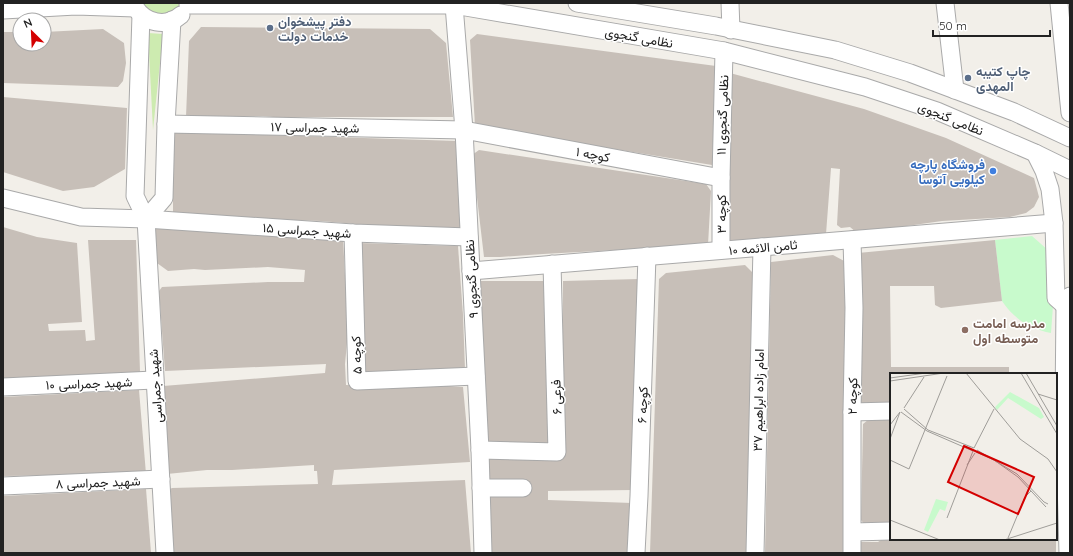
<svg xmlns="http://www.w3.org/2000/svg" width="1073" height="556" font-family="Quicksand,Vazirmatn,sans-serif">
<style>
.grass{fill:#cdebb0}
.park{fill:#c8facc}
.building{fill:#c7bfb8}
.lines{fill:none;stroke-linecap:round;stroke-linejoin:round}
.minor-casing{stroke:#a9a9a9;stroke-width:19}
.minor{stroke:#fff;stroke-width:17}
.service-dot{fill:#5c6f8a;stroke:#fff;stroke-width:1.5}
.shop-dot{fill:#3f7fe0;stroke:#fff;stroke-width:1.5}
.education-dot{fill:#8d6e63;stroke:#fff;stroke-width:1.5}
.labels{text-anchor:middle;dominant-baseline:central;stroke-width:3;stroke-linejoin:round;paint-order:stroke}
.service-label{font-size:13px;font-weight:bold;fill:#4e5e75;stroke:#fff;text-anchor:start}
.street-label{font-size:13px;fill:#222;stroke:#fff}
.shop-label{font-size:13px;font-weight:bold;fill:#366cbe;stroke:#fff;text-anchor:end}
.education-label{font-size:13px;font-weight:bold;fill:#785e54;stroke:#fff;text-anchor:start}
.inset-road{fill:none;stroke:#9f9d99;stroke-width:1}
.view{fill:#d40000;fill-opacity:0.15;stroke:#d40000;stroke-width:2}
.inset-edge{fill:none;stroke:#222;stroke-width:2}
</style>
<rect width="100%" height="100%" fill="#f2efe9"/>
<g class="grass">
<polygon points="140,3 182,3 174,13 152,15"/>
<polygon points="148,33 163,34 153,130"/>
</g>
<path class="park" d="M1032,236L1049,251L1053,306L1051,333C1030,329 1014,319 1002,301L995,240Z"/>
<g class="building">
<polygon points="201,27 430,29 446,43 453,117 302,117 284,118 263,116 186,117 189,41"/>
<polygon points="103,29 124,43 126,63 123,81 118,87 3,83 3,32 20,32 20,44 44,44 44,32"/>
<polygon points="477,34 716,66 712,165 475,126 470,40"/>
<polygon points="730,73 864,109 946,138 1034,178 1039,197 1034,207 1026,213 1010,217 942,221 857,233 850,227 841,228 837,225 840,169 831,168 826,234 726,243"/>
<polygon points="3,97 127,108 125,169 94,187 63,191 3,172"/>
<polygon points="173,132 458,141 461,230 367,225 321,221 236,218 173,213"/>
<polygon points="479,150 706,184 711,191 708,245 543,254 500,257 484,257 472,155"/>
<polygon points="161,225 343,238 348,332 345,364 346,385 376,386 433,385 463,387 470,462 334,470 332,485 465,480 471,553 171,553 168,490 172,488 318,484 317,471 314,471 314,465 232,470 207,470 167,474 163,386 325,373 326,364 165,371 159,291 162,287 268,282 304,282 305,270 268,267 205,270 194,269 168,271 157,263 155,230"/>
<polygon points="3,227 37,237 77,243 82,322 48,324 49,331 85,330 86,341 95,340 88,240 136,240 140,372 3,380"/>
<polygon points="995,240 1002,301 941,308 935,305 934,286 890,286 891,367 1009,367 1009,374 891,374 891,403 863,404 859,400 858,253"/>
<polygon points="359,243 458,246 463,315 465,370 362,376"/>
<polygon points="833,255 846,262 847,553 765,553 771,262"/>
<polygon points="745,265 753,273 747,553 650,553 659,279 666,273"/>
<polygon points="639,279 634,490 548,491 548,500 632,503 630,553 489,553 486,459 563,459 563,281"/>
<polygon points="476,281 548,281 554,447 484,447"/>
<polygon points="139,390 146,474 3,476 3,397"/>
<polygon points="891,419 891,523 864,524 861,520 863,424 868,420"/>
<polygon points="146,489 151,553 3,553 3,496"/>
<polygon points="884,538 891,539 1054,539 1056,540 1056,553 861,553 861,542 878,542"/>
</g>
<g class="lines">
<g class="minor-casing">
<g id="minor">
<polyline points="577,3 716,26 835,50 910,73 1014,112 1070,138"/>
<polyline points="730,3 731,30"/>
<polyline points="945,3 955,90"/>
<polyline points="1059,3 1070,113"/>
<polyline points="188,5 454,5 724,51 865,87 937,111 1035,153 1070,170"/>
<polyline points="454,5 464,130 480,450 483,553"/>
<path d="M135,7C145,23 166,28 181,15"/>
<polyline points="3,10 76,6 135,8"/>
<polyline points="141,15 135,196 146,219 165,553"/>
<polyline points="166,124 464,130 721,178"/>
<polyline points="1035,153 1044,171 1050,189 1054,223 1056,298 1065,306"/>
<polyline points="3,198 81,217 146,219 353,233 469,237"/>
<polyline points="146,219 164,198 166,124 172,20"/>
<polyline points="353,233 357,381 476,376"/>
<polyline points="721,250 721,178 724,51"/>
<polyline points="471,271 1054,223"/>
<polyline points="3,387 154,380"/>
<polyline points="852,412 891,411"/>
<polyline points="480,450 557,452 552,264"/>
<polyline points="3,486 161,479"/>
<polyline points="481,488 523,488"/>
<polyline points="853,532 891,531"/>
<polyline points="636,553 639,496 647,256"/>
<polyline points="755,553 762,247"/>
<polyline points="852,553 852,412 854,308 852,240"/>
<polyline points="1068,553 1064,407 1065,306 1070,296"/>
</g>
</g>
<use href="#minor" class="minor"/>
</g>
<g class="service-dot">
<circle cx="270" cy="28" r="4"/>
<circle cx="968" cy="78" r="4"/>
</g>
<circle class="shop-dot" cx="993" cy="171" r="4"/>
<circle class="education-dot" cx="965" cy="330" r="4"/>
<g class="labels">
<g class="service-label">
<text x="278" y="21">دفتر پیشخوان<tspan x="278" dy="15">خدمات دولت</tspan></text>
<text x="976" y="71">چاپ‌ کتیبه<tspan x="976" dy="15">المهدی</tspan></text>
</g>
<g class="street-label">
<text transform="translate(639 37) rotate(10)">نظامی گنجوی</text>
<text transform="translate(722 115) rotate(-88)">نظامی گنجوی ۱۱</text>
<text transform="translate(951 118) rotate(22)">نظامی گنجوی</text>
<text transform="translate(315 127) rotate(1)">شهید جمراسی ۱۷</text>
<text transform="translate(593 154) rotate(11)">کوچه ۱</text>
<text transform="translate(721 214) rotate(-90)">کوچه ۳</text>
<text transform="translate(307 230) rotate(4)">شهید جمراسی ۱۵</text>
<text transform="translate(763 247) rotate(-5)">ثامن الائمه ۱۰</text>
<text transform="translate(471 279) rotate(-93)">نظامی گنجوی ۹</text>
<text transform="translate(356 355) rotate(-92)">کوچه ۵</text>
<text transform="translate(89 383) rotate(-2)">شهید جمراسی ۱۰</text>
<text transform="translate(155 386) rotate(-94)">شهید جمراسی</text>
<text transform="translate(852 396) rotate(-89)">کوچه ۲</text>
<text transform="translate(556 397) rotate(-92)">فرعی ۶</text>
<text transform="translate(758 400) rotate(-89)">امام زاده ابراهیم ۳۷</text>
<text transform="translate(642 405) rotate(-88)">کوچه ۶</text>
<text transform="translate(98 482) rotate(-2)">شهید جمراسی ۸</text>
</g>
<g class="shop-label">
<text x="985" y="164">فروشگاه پارچه<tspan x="985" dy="15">کیلویی آتوسا</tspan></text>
</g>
<g class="education-label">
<text x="973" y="323">مدرسه امامت<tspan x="973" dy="15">متوسطه اول</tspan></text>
</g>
</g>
<g transform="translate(890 373)">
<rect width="167" height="167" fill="#f2efe9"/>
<path d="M120,19L149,35L154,44L151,46L118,25L107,37L105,34ZM46,126L58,129L55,138L50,136L38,159L34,157Z" fill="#c8facc"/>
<path class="inset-road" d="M76,0L130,66L158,86L167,99M131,0L167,61M136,0L167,53M0,5L36,0M0,8L54,0M148,21L167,27M14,35L34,4M14,36L38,57L84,75M11,39L37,58L83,78M0,52L10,39M0,66L10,39M84,75L104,36M87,77L127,101L154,129L158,131M86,79L104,87L128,104L156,134M0,87L19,96L57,3M77,92L85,80M57,145L83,78M0,147L50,167M118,165L135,124L141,118M114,167L167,150"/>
<path class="view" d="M74,73L144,104L128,141L58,109Z"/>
<rect width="167" height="167" class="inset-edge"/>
</g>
<rect width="1073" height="556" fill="none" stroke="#222222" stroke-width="8"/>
<g transform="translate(32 32) rotate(336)"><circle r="19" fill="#ffffff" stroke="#a7a7a7"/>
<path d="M0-3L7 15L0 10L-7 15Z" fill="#d40000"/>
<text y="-6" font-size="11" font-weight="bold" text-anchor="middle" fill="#222222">N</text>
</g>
<path d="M933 30v6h117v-6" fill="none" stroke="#222222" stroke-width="2"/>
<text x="939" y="30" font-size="12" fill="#222222" stroke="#ffffff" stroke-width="3" paint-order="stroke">50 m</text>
</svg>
